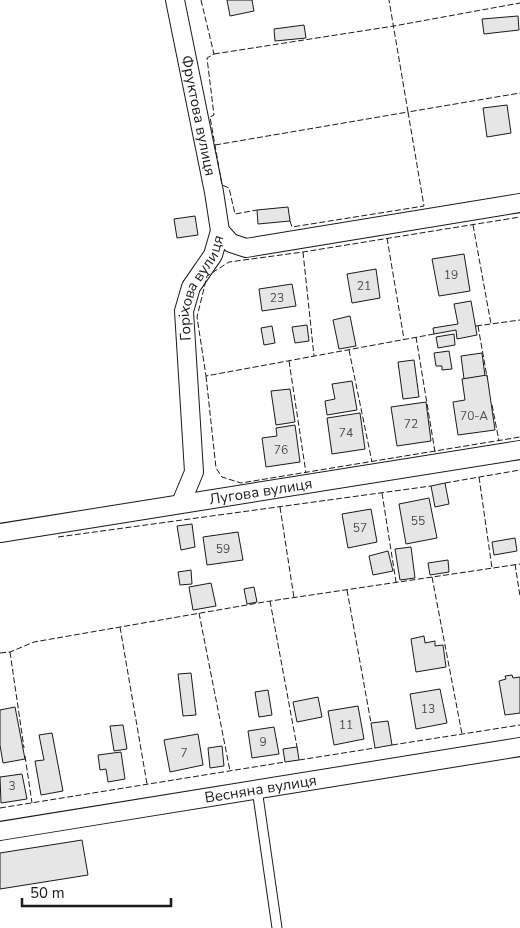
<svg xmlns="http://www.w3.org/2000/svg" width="520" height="928" font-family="'Nunito Sans',sans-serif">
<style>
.building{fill:#e6e6e6;stroke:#1a1a1a}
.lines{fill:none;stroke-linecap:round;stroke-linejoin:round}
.service-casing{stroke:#1a1a1a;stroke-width:11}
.minor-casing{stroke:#1a1a1a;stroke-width:20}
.service{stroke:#fff;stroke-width:9}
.minor{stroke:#fff;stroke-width:18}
.fence{stroke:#1a1a1a;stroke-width:1;stroke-dasharray:6 2.5;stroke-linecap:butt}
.labels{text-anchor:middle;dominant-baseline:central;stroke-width:4;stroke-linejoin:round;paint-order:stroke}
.number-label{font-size:12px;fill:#4d4d4d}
.street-label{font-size:15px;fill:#1a1a1a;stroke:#fff}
</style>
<rect width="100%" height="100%" fill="#fff"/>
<g class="building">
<polygon points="227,0 252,0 254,11 230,16"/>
<polygon points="518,16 519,30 484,34 482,19"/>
<polygon points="304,25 306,38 275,41 274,29"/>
<polygon points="507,105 511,133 487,137 483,108"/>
<polygon points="288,207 290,221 258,224 257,210"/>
<polygon points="195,216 198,235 177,238 174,219"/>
<polygon points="464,254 470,291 439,296 432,259"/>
<polygon points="376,269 380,298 352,303 347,274"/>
<polygon points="292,284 296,306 262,311 259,289"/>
<polygon points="471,301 477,335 457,339 456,330 434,334 433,328 458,324 454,304"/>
<polygon points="350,316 356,346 339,349 333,320"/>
<polygon points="307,325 309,341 295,343 292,327"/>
<polygon points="272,326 275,343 264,345 261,328"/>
<polygon points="454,334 455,345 438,348 436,337"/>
<polygon points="449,351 452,369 442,370 442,366 436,366 434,353"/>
<polygon points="482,353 485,376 464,379 461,356"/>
<polygon points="414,360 419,397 403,399 398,362"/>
<polygon points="487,375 495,430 458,435 453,402 465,400 462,379"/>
<polygon points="352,381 357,410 327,415 325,401 335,399 332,384"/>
<polygon points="290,389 295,422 276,425 271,391"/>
<polygon points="426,402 431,441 397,446 391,407"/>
<polygon points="360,413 365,449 332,454 327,418"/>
<polygon points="295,425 300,462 266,467 262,438 277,436 276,428"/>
<polygon points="445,483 449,504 435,507 431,486"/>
<polygon points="429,498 437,538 406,544 399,504"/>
<polygon points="371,509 377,542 348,548 342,514"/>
<polygon points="192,524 195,547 181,550 177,526"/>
<polygon points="238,532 243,560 207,565 203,537"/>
<polygon points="515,538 517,551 494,555 492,542"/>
<polygon points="411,547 415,578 400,580 395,549"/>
<polygon points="388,551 393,571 373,575 369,556"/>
<polygon points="448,560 449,572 430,575 428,563"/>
<polygon points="191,570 192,584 180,585 178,572"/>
<polygon points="211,583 216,606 193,610 189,587"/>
<polygon points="254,587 257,602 247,604 244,589"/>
<polygon points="424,636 425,643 435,641 435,646 443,645 446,667 416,672 411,639"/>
<polygon points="191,673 196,715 183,716 178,674"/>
<polygon points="512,675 513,678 520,677 520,713 505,715 499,681 506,679 505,676"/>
<polygon points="440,689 447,723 416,729 410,694"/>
<polygon points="268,690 272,715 259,717 255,692"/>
<polygon points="318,697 322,717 297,722 293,702"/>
<polygon points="358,706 364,739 334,745 328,711"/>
<polygon points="15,707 25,759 3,763 0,745 0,710"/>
<polygon points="388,721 392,745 375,748 371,723"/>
<polygon points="123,725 127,749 114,751 110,726"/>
<polygon points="274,727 279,754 252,758 248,731"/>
<polygon points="52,733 63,791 41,795 35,761 44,760 39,735"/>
<polygon points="198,734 203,765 170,772 164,740"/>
<polygon points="222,746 224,766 210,768 208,748"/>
<polygon points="297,747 299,760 285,762 283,749"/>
<polygon points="121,752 125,779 108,782 106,769 100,770 98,755"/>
<polygon points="22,774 27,799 1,803 0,777"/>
<polygon points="82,840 88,875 0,889 0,853"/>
</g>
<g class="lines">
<g class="service-casing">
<polyline id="service" points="257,789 277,928"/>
</g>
<g class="minor-casing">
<g id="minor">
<path id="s1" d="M175,0L214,192L220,231"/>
<path id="s2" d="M181,503L194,472L184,311L191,287L213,255L220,231L231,243L246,248L520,203"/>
<path id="s3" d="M0,533L520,450"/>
<path id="s4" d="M0,831L520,747"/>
</g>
</g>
<use href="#service" class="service"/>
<use href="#minor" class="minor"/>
<g class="fence">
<polyline points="201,0 214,54 207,58 214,115 210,117 222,185 229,188 235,214 257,210"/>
<polyline points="214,54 394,26 520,3"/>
<polyline points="215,145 408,112 389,0"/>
<polyline points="290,221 292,227 424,206 408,112 520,93"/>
<polyline points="473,225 491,324"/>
<polyline points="387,238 404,339"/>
<polyline points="303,252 314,356"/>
<polyline points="476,326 520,320"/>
<polyline points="478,326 487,377"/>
<polyline points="434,334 206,376 197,317 207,276 229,262 303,252 520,217"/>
<polyline points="416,337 435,452"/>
<polyline points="349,350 372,462"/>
<polyline points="289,361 306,473"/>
<polyline points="206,376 216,468 222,477 241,483 520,437"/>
<polyline points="492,405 499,441"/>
<polyline points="479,477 492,568"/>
<polyline points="445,483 520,470"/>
<polyline points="382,493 396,582"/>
<polyline points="280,507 294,598"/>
<polyline points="58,537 431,486"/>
<polyline points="515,564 520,596"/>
<polyline points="432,577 462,734"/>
<polyline points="347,590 371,723"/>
<polyline points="270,601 297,747"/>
<polyline points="199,613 230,771"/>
<polyline points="120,627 147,784"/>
<polyline points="10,652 24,748"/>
<polyline points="0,653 10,652 34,642 264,602 520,564"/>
<polyline points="392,745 520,725"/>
<polyline points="25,756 32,803"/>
<polyline points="299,760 375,748"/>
<polyline points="0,808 285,762"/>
</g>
</g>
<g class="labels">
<g class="number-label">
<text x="451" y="275">19</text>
<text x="364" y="286">21</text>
<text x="277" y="298">23</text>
<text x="474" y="416">70-А</text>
<text x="411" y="424">72</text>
<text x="346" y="433">74</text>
<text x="281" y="450">76</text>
<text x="418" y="521">55</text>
<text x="360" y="528">57</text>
<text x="223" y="549">59</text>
<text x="428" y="709">13</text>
<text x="346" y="725">11</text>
<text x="263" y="742">9</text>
<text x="184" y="753">7</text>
<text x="12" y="786">3</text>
</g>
<g class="street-label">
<text stroke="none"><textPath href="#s1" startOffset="118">Фруктова вулиця</textPath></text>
<text stroke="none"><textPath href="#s2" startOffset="222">Горіхова вулиця</textPath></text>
<text stroke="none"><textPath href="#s3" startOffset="264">Лугова вулиця</textPath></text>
<text stroke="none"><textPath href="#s4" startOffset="264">Весняна вулиця</textPath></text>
</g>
</g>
<path d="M22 898v8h149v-8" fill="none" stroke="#1a1a1a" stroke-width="2.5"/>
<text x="30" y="898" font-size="15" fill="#1a1a1a" stroke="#ffffff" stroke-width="4" paint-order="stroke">50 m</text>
</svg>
